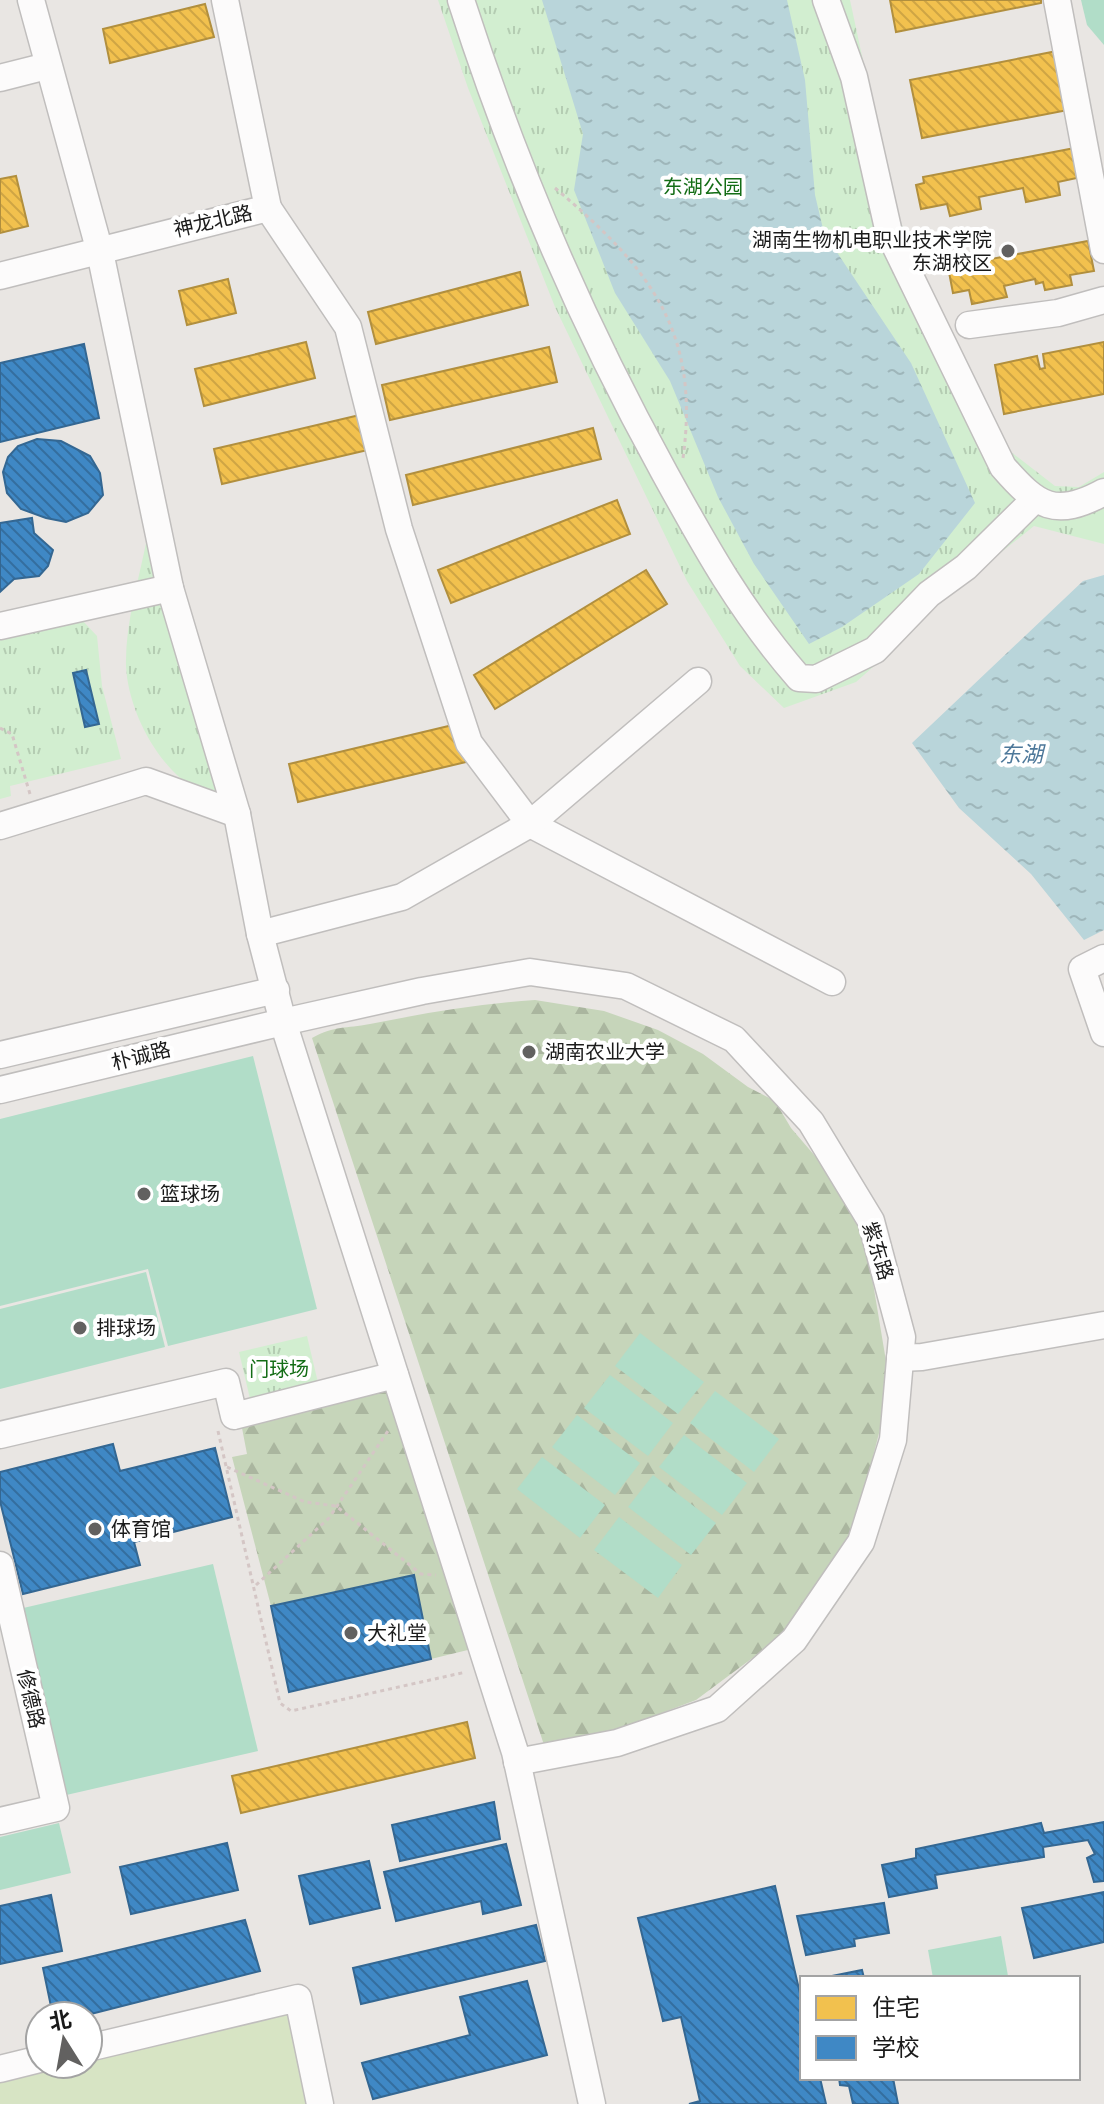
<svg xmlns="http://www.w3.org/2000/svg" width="1104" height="2104" font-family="Inter,'Noto Sans SC',sans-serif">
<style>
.grass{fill:#d7e4c4}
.forest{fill:url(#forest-firs)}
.park{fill:url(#park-tufts)}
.pitch{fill:#b1ddc8}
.water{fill:url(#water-ripples)}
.homes{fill:url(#homes-back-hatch);stroke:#b18f3e;stroke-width:2}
.schools{fill:url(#schools-back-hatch);stroke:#346792;stroke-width:2}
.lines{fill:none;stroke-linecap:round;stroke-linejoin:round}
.minor-casing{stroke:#c0bebd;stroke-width:29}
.path{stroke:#d4c6c5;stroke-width:3;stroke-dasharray:4 4;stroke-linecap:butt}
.minor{stroke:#fcfbfb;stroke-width:26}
.poi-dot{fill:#626160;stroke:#fff;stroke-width:3}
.labels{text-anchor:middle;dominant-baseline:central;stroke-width:8;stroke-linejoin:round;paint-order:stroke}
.park-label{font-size:20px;fill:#146d16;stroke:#fff}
.street-label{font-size:20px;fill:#1a1a1a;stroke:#fff}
.poi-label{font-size:20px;fill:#1a1a1a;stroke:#fff;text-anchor:start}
.water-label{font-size:22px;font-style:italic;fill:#4d789a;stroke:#fff}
</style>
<defs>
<pattern id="forest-firs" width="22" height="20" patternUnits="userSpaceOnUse" patternTransform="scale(2)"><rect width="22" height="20" fill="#c6d5ba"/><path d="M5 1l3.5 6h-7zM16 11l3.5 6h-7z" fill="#aab69f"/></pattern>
<pattern id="park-tufts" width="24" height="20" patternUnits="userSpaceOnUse" patternTransform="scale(2)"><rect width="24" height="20" fill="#d2eed0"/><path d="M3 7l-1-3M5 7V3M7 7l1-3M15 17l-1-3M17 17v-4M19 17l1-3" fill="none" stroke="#b4ccb2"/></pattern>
<pattern id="water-ripples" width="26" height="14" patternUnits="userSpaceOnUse" patternTransform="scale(2)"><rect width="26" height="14" fill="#b9d5da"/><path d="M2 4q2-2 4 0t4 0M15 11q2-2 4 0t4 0" fill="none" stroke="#9eb6ba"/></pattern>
<pattern id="homes-back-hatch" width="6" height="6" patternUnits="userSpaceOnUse" patternTransform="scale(2)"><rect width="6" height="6" fill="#f2c14e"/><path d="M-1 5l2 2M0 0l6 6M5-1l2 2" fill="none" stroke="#cfa544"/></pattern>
<pattern id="schools-back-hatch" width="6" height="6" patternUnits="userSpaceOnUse" patternTransform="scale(2)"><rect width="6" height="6" fill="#3f88c5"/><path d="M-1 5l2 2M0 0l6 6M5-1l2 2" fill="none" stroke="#346e9f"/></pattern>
</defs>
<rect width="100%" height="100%" fill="#e9e6e3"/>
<polygon class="grass" points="298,1998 320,2104 0,2104 0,2069 88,2064 88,2048"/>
<g class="forest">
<path d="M535,1000L604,1011L658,1030L703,1054L748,1087L775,1101L791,1128L827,1170L866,1241L886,1361L885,1409L852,1541L785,1634L696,1700L606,1734L544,1745L312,1038C336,1025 345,1029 370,1024C425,1013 479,1004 535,1000Z"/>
<polygon points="394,1389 480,1647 431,1659 413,1576 271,1606 232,1457 247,1454 242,1428"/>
</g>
<g class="park">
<polygon points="438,0 850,0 894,205 931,297 983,404 1011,452 1055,486 1079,487 1104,472 1104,544 1034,526 934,606 898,645 856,682 784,708 740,666 687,581 555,307 468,88"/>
<path d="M146,543L154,545L218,793C209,791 196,790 189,785C154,760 128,708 126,666C125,625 138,583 146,543Z"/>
<polygon points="82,620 97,636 102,686 121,759 10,786 11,796 0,799 0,639"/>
<polygon points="307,1336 319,1387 251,1403 239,1352"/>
</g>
<g class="pitch">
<polygon points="1081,0 1104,0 1104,45 1087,25"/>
<polygon points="253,1056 317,1309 168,1346 148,1269 0,1306 0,1119"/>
<polygon points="146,1272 165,1347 0,1389 0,1309"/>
<polygon points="640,1333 704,1382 678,1414 615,1366"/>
<polygon points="610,1375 673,1423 648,1456 584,1408"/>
<polygon points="715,1391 779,1439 754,1472 690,1423"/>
<polygon points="577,1415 640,1463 615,1495 552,1447"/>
<polygon points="684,1435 747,1483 722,1515 659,1467"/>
<polygon points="542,1457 605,1505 580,1538 517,1489"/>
<polygon points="653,1475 716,1523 691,1555 628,1507"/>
<polygon points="619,1517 682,1565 658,1598 594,1550"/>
<polygon points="213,1564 258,1751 62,1796 19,1609"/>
<polygon points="59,1823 71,1873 0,1890 0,1837"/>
<polygon points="1001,1936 1008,1976 933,1978 928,1950"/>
</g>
<g class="water">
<polygon points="542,0 787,0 805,80 815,195 824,233 911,363 975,503 919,574 842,627 809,644 754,564 718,497 670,381 615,293 574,190 583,134"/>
<polygon points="1104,575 1104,930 1084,940 1031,874 959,808 912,743 1083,581"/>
</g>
<g class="homes">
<polygon points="890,0 1041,0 1041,3 896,32"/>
<polygon points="205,4 214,37 110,63 103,29"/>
<polygon points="1057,51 1068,110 922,138 910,80"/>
<polygon points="1080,147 1086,176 1058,182 1060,195 1026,202 1023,188 979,197 981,209 950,216 947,204 921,209 916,185 924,183 923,177"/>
<polygon points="16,176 28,226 0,233 0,179"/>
<polygon points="1088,241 1094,271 1070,275 1072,285 1045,290 1043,282 1036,284 1035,279 1004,286 1007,297 972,304 969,290 953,293 948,267"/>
<polygon points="520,272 528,305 376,344 368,312"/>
<polygon points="228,279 236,313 187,325 179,291"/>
<polygon points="306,342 315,378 204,406 195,369"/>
<polygon points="1104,342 1104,394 1004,414 995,365 1037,356 1040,369 1045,368 1043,354"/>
<polygon points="549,347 557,382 390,420 382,385"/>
<polygon points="364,414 372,449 222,484 214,449"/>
<polygon points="593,428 601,459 413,505 406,475"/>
<polygon points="617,500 630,534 451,603 438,570"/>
<polygon points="646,570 667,604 495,709 474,675"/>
<polygon points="457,724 466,762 298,802 289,764"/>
<polygon points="467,1722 475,1758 241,1813 232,1776"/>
</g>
<g class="schools">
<polygon points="84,344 99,418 0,442 0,363"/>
<polygon points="37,439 61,441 90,456 100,473 103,495 88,513 66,522 46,518 21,509 7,493 3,472 8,457 18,446"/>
<polygon points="32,518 34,533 53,550 48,566 39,576 14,579 0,592 0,523"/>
<polygon points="86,670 99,724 85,727 73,673"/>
<polygon points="113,1444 120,1471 215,1448 232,1517 134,1542 140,1565 23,1594 0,1501 0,1472"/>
<polygon points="414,1575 431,1659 289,1692 271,1606"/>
<polygon points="494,1802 500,1839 400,1861 392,1825"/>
<polygon points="1104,1822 1104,1881 1094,1882 1087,1858 1095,1854 1088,1840 1043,1847 1044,1857 935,1875 937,1888 889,1897 882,1865 916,1858 916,1849 1041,1823 1044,1833"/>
<polygon points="227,1843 238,1890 131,1914 120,1867"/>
<polygon points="506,1844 521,1905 483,1914 481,1901 396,1921 384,1872"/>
<polygon points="369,1861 380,1908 310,1924 299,1876"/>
<polygon points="775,1886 802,2002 802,2078 820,2078 826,2104 689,2104 700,2101 681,2017 663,2021 638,1918"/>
<polygon points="1104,1892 1104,1942 1034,1958 1022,1908"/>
<polygon points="51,1895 62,1951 0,1964 0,1906"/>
<polygon points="884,1903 889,1933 854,1939 855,1946 806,1955 797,1916"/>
<polygon points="245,1920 260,1971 83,2016 53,2016 43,1968"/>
<polygon points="536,1925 545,1961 361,2004 353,1968"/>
<polygon points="862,1970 864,1978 822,1978"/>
<polygon points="527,1981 547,2055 373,2099 362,2063 470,2035 460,1997"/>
<polygon points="839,2078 893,2078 898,2104 853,2104 849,2086 840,2085"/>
</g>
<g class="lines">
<g class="minor-casing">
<g id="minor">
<polyline points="31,0 100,252 170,588 237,814 260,934 283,1022 515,1752 592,2104"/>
<path d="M461,0C513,162 581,321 663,470C706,548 740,610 799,678L816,679L875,650L929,594L966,567L1035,499"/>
<path d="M826,0L854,77L889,233L1003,467C1037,506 1055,519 1104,492"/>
<polyline points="1057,0 1104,250"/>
<polyline points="0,78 47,66"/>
<polyline points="268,208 348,327 399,529 469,743 530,824 832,982"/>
<polyline points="0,276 268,208 225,0"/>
<polyline points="969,325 1058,313 1104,300"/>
<polyline points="0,626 170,588"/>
<polyline points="0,826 146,781 237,814"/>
<polyline points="260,934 402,897 530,824 698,681"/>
<polyline points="1104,958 1082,969 1104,1033"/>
<polyline points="0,1055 276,990"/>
<polyline points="0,1090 283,1022 422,991 530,972 626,986 734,1039 811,1122 871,1221 902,1337 893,1440 861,1542 794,1640 717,1709 617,1743 517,1762"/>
<polyline points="900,1358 922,1357 1104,1325"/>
<polyline points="0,1435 226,1382 234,1416 395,1375"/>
<polyline points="0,1565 56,1808 0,1821"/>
<polyline points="88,2048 298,1998 320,2104"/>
<polyline points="0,2069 40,2059"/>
</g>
</g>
<g class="path">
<path d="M555,188C647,266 701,329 683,458"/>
<polyline points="0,728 12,734 30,794"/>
<polyline points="218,1431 280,1703 291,1711 466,1672"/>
<polyline points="227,1467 305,1502 336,1506 421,1574 436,1575"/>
<polyline points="256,1585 329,1518 390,1428"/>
</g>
<use href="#minor" class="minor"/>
</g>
<g class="poi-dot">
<circle cx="1008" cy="251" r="8"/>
<circle cx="529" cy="1052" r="8"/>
<circle cx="144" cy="1194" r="8"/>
<circle cx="80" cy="1328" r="8"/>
<circle cx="95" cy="1529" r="8"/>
<circle cx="351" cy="1633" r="8"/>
</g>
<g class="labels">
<g class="park-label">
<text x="703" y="187">东湖公园</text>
<text x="279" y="1369">门球场</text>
</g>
<g class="street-label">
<text transform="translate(213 221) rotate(-13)">神龙北路</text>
<text transform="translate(141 1056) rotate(-14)">朴诚路</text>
<text transform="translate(878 1251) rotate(73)">紫东路</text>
<text transform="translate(31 1699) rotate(77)">修德路</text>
</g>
<g class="poi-label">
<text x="992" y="240" text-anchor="end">湖南生物机电职业技术学院<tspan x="992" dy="23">东湖校区</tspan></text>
<text x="545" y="1052">湖南农业大学</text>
<text x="160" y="1194">篮球场</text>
<text x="96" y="1328">排球场</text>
<text x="111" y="1529">体育馆</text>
<text x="367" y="1633">大礼堂</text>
</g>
<g class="water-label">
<text x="1021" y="754">东湖</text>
</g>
</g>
<rect x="800" y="1976" width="280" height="104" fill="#ffffff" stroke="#a3a3a3" stroke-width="2"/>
<rect x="816" y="1996" width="40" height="24" fill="#f2c14e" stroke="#a3a3a3" stroke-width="2"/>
<text x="872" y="2016" font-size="24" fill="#1a1a1a">住宅</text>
<rect x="816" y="2036" width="40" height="24" fill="#3f88c5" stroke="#a3a3a3" stroke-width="2"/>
<text x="872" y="2056" font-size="24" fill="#1a1a1a">学校</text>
<g transform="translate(64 2040) rotate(349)"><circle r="38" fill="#ffffff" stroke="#a3a3a3" stroke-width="2"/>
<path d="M0-6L14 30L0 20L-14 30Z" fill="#626160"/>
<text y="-12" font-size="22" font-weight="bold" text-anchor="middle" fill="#1a1a1a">北</text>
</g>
</svg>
